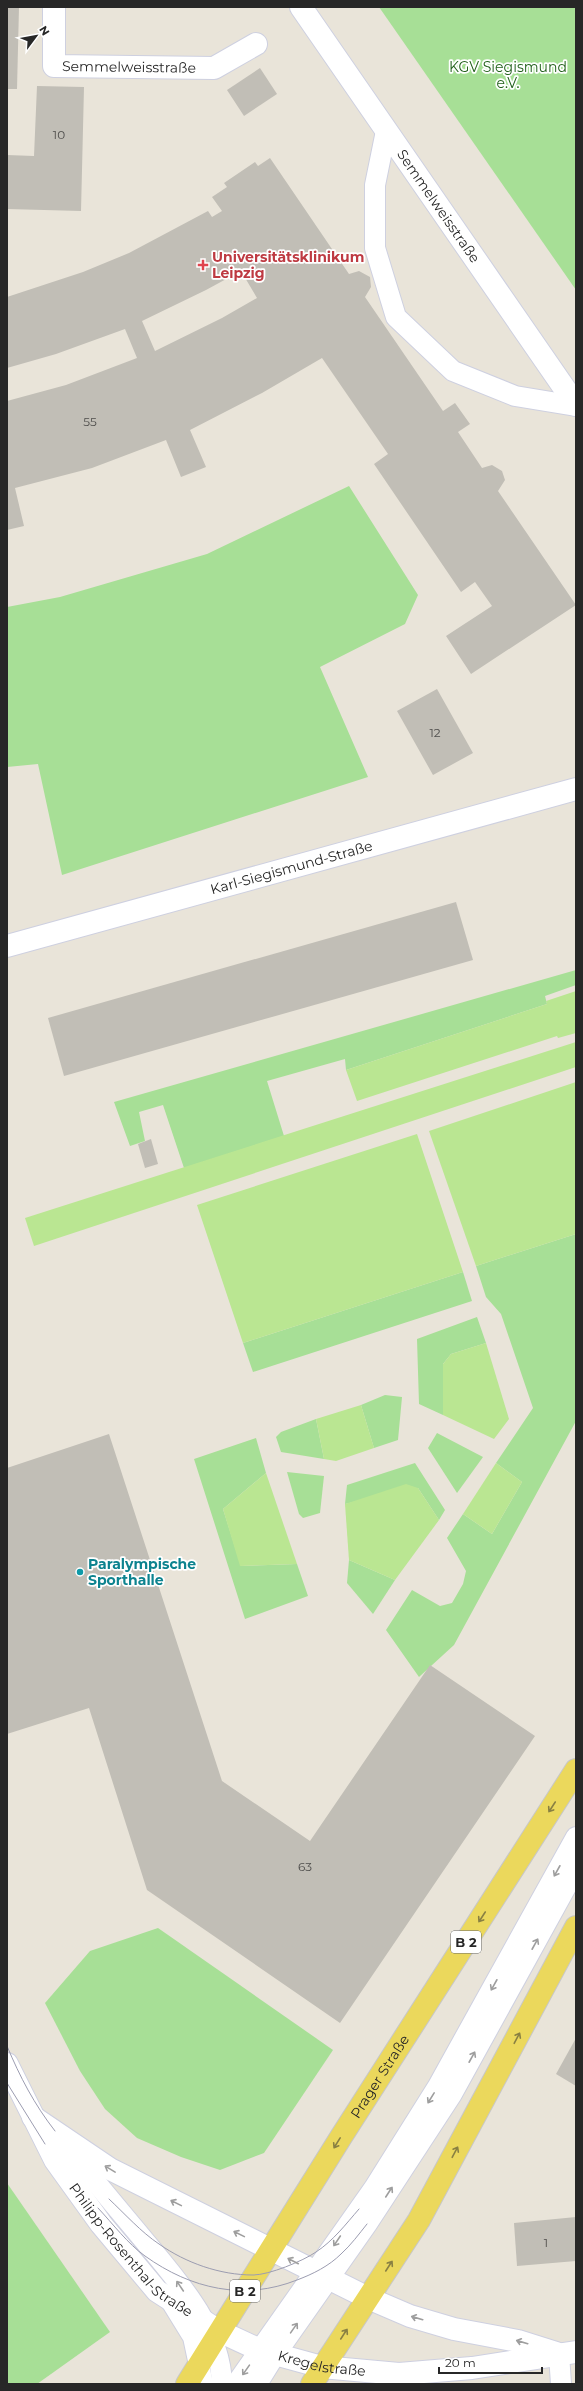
<svg xmlns="http://www.w3.org/2000/svg" width="583" height="2391" font-family="Montserrat,sans-serif">
<style>
.green{fill:#a7df96}
.pitch{fill:#bae692}
.building{fill:#c1beb6;fill-rule:evenodd}
.lines{fill:none;stroke-linecap:round;stroke-linejoin:round}
.lane-casing{stroke:#ced0e0;stroke-width:22}
.street-casing{stroke:#ced0e0;stroke-width:24}
.secondary-casing{stroke:#ced0e0;stroke-width:24}
.primary-casing{stroke:#c7c7c7;stroke-width:24}
.lane{stroke:#fff;stroke-width:20}
.street{stroke:#fff;stroke-width:22}
.secondary{stroke:#fff;stroke-width:22}
.primary{stroke:#ebd85c;stroke-width:22}
.tram{stroke:#9c9db1;stroke-width:1}
.oneway{stroke:#898042}
.oneway2{stroke:#9e9e9e}
.health-dot{fill:#e0444e;stroke:#fff;stroke-width:1.5}
.culture-dot{fill:#0f9aa8;stroke:#fff;stroke-width:1.5}
.labels{text-anchor:middle;dominant-baseline:central;stroke-width:3.5;stroke-linejoin:round;paint-order:stroke}
.number-label{font-size:12px;fill:#4e4d4b}
.shield{fill:#fff;stroke:#686868;stroke-width:1}
.shield-label{font-size:13px;font-weight:bold;fill:#272727}
.street-label{font-size:14px;fill:#272727;stroke:#fff}
.park-label{font-size:14px;fill:#22601b;stroke:#fff}
.health-label{font-size:14px;font-weight:bold;fill:#be3a42;stroke:#fff;text-anchor:start}
.culture-label{font-size:14px;font-weight:bold;fill:#0d838f;stroke:#fff;text-anchor:start}
</style>
<rect width="100%" height="100%" fill="#e9e4d9"/>
<g class="green">
<polygon points="379,7 576,7 576,290"/>
<polygon points="349,486 418,595 405,624 320,667 368,777 62,875 38,764 7,767 7,607 60,597 207,554"/>
<polygon points="576,970 576,985 545,996 547,1004 346,1070 345,1059 267,1081 284,1136 184,1168 163,1105 139,1112 145,1141 130,1146 114,1102"/>
<polygon points="576,1234 576,1421 454,1645 419,1677 386,1630 412,1590 440,1606 452,1603 463,1584 466,1571 447,1538 463,1514 492,1534 522,1482 496,1463 533,1408 501,1314 486,1297 476,1266"/>
<polygon points="463,1272 472,1301 253,1372 243,1343"/>
<polygon points="477,1317 486,1343 451,1354 443,1364 443,1415 419,1404 417,1339"/>
<polygon points="385,1395 402,1397 398,1440 374,1448 361,1405"/>
<polygon points="316,1419 324,1459 281,1452 276,1437 281,1432"/>
<polygon points="437,1433 483,1457 457,1493 428,1448"/>
<polygon points="256,1438 266,1473 223,1509 241,1566 297,1564 308,1596 245,1619 194,1459"/>
<polygon points="415,1463 445,1510 439,1520 418,1488 345,1504 347,1485"/>
<polygon points="287,1472 324,1476 320,1513 303,1518 299,1514"/>
<polygon points="349,1560 395,1580 373,1614 347,1583"/>
<polygon points="158,1928 333,2050 264,2153 220,2170 181,2157 137,2138 105,2109 80,2071 45,2003 90,1951"/>
<polygon points="7,2183 110,2332 37,2384 7,2384"/>
</g>
<g class="pitch">
<polygon points="576,991 576,1033 558,1038 557,1036 357,1101 346,1070 547,1004 546,1001"/>
<polygon points="576,1042 576,1067 34,1246 25,1218"/>
<polygon points="576,1082 576,1234 476,1266 429,1131"/>
<polygon points="417,1134 463,1272 243,1343 197,1205"/>
<polygon points="486,1343 509,1419 494,1439 443,1415 443,1364 451,1354"/>
<polygon points="361,1405 374,1448 336,1461 324,1459 316,1419"/>
<polygon points="496,1463 522,1482 492,1534 463,1514"/>
<polygon points="266,1473 297,1564 240,1566 223,1509"/>
<polygon points="406,1484 418,1488 439,1520 395,1580 349,1560 345,1504"/>
</g>
<g class="building">
<polygon points="7,7 19,7 17,89 7,89"/>
<polygon points="260,68 277,94 244,116 227,90"/>
<polygon points="37,86 84,87 81,211 7,209 7,155 34,156"/>
<path d="M270,158L349,274L359,271L370,277L371,287L365,297L443,411L455,403L470,424L458,432L482,468L492,465L502,471L505,480L498,491L576,605L471,674L446,636L492,606L475,582L461,592L374,464L388,454L322,358L262,393L190,430L206,467L181,477L166,440L92,468L15,488L24,526L7,530V401L66,385L137,358L125,329L56,354L7,368V297L83,272L129,253L208,211L212,217L222,211L212,197L227,187L224,183L255,162L258,166ZM241,271L257,298L222,318L155,351L142,321L206,290Z"/>
<polygon points="437,689 473,753 433,775 397,711"/>
<polygon points="456,902 473,960 64,1076 48,1018"/>
<polygon points="151,1139 158,1164 145,1168 138,1144"/>
<polygon points="109,1434 222,1781 310,1841 430,1665 535,1736 340,2023 147,1890 89,1708 7,1734 7,1468"/>
<polygon points="576,2038 576,2086 556,2074"/>
<polygon points="576,2217 576,2261 517,2266 514,2223"/>
</g>
<g class="lines">
<g class="lane-casing">
<g id="lane">
<polyline points="386,131 375,185 375,248 396,317 453,371 515,396 576,406"/>
<path d="M61,2139C86,2171 112,2202 138,2233C174,2277 220,2324 222,2384"/>
<polyline points="169,2298 193,2337 203,2384"/>
<polyline points="559,2354 561,2384"/>
<polyline points="236,2384 374,2188 438,2086 576,1837"/>
<polyline points="257,2384 275,2355 367,2224 452,2094 576,1869"/>
</g>
</g>
<g class="street-casing">
<g id="street">
<path id="s1" d="M54,7V66L214,68L256,44"/>
<path id="s2" d="M7,946L576,789"/>
<path id="s3" d="M7,2064L55,2160L101,2224L157,2291L219,2331L260,2350L322,2367L399,2374L472,2368L576,2352"/>
<polyline points="33,2117 110,2169 368,2298 410,2316 454,2329 518,2341 556,2353"/>
</g>
</g>
<g class="secondary-casing">
<g id="secondary">
<path id="s4" d="M301,7L576,405"/>
</g>
</g>
<g class="primary-casing">
<g id="primary">
<path id="s5" d="M187,2384L341,2137L576,1770"/>
<polyline points="312,2384 419,2220 576,1927"/>
</g>
</g>
<use href="#lane" class="lane"/>
<use href="#street" class="street"/>
<use href="#secondary" class="secondary"/>
<use href="#primary" class="primary"/>
<g class="tram">
<path d="M7,2046C20,2077 34,2104 55,2131"/>
<polyline points="7,2083 45,2144"/>
<path d="M109,2199C125,2214 141,2232 159,2244C186,2263 220,2275 253,2275C269,2275 303,2261 316,2252C333,2241 346,2224 359,2209"/>
<path d="M98,2208C113,2224 128,2244 145,2256C191,2289 244,2301 297,2280C313,2274 329,2266 341,2254C351,2245 359,2234 367,2224"/>
</g>
</g>
<defs><path id="oneway-shaft" d="M-6 0H5M1.5-3L5.5 0L1.5 3" fill="none" stroke-width="1.6" stroke-linecap="round" stroke-linejoin="round"/></defs>
<g class="oneway">
<use href="#oneway-shaft" transform="translate(552 1807) rotate(123)"/>
<use href="#oneway-shaft" transform="translate(482 1917) rotate(123)"/>
<use href="#oneway-shaft" transform="translate(517 2038) rotate(-62)"/>
<use href="#oneway-shaft" transform="translate(337 2143) rotate(122)"/>
<use href="#oneway-shaft" transform="translate(455 2152) rotate(-62)"/>
<use href="#oneway-shaft" transform="translate(389 2266) rotate(-57)"/>
<use href="#oneway-shaft" transform="translate(344 2334) rotate(-57)"/>
</g>
<g class="oneway2">
<use href="#oneway-shaft" transform="translate(557 1871) rotate(119)"/>
<use href="#oneway-shaft" transform="translate(535 1944) rotate(-61)"/>
<use href="#oneway-shaft" transform="translate(494 1985) rotate(119)"/>
<use href="#oneway-shaft" transform="translate(472 2057) rotate(-61)"/>
<use href="#oneway-shaft" transform="translate(431 2098) rotate(122)"/>
<use href="#oneway-shaft" transform="translate(110 2169) rotate(-149)"/>
<use href="#oneway-shaft" transform="translate(389 2192) rotate(-57)"/>
<use href="#oneway-shaft" transform="translate(176 2203) rotate(-154)"/>
<use href="#oneway-shaft" transform="translate(239 2234) rotate(-154)"/>
<use href="#oneway-shaft" transform="translate(337 2241) rotate(124)"/>
<use href="#oneway-shaft" transform="translate(293 2261) rotate(-153)"/>
<use href="#oneway-shaft" transform="translate(180 2286) rotate(-124)"/>
<use href="#oneway-shaft" transform="translate(417 2318) rotate(-164)"/>
<use href="#oneway-shaft" transform="translate(294 2328) rotate(-55)"/>
<use href="#oneway-shaft" transform="translate(522 2342) rotate(-164)"/>
<use href="#oneway-shaft" transform="translate(246 2370) rotate(125)"/>
</g>
<path class="health-dot" d="M201 259h4v4h4v4h-4v4h-4v-4h-4v-4h4z"/>
<circle class="culture-dot" cx="80" cy="1572" r="4"/>
<g class="labels">
<g class="number-label">
<text x="59" y="134">10</text>
<text x="90" y="421">55</text>
<text x="435" y="732">12</text>
<text x="305" y="1866">63</text>
<text x="546" y="2242">1</text>
</g>
<g class="shield">
<rect x="451" y="1931" width="30" height="22" rx="3"/>
<rect x="230" y="2280" width="30" height="22" rx="3"/>
</g>
<g class="shield-label">
<text x="466" y="1942">B 2</text>
<text x="245" y="2291">B 2</text>
</g>
<g class="street-label">
<text stroke="none"><textPath href="#s1" startOffset="134">Semmelweisstraße</textPath></text>
<text stroke="none"><textPath href="#s4" startOffset="242">Semmelweisstraße</textPath></text>
<text stroke="none"><textPath href="#s2" startOffset="295">Karl-Siegismund-Straße</textPath></text>
<text stroke="none"><textPath href="#s5" startOffset="363">Prager Straße</textPath></text>
<text stroke="none"><textPath href="#s3" startOffset="226">Philipp-Rosenthal-Straße</textPath></text>
<text stroke="none"><textPath href="#s3" startOffset="456">Kregelstraße</textPath></text>
</g>
<g class="park-label">
<text x="508" y="67">KGV Siegismund<tspan x="508" dy="16">e.V.</tspan></text>
</g>
<g class="health-label">
<text x="212" y="257">Universitätsklinikum<tspan x="212" dy="16">Leipzig</tspan></text>
</g>
<g class="culture-label">
<text x="88" y="1564">Paralympische<tspan x="88" dy="16">Sporthalle</tspan></text>
</g>
</g>
<rect width="583" height="2391" fill="none" stroke="#272727" stroke-width="16"/>
<g transform="translate(36 36) rotate(58)" stroke="#ffffff" stroke-width="3" paint-order="stroke">
<path d="M0-3L7 15L0 10L-7 15Z" fill="#272727"/>
<text y="-6" font-size="11" font-weight="bold" text-anchor="middle" fill="#272727">N</text>
</g>
<path d="M439 2367v6h103v-6" fill="none" stroke="#272727" stroke-width="2"/>
<text x="445" y="2367" font-size="12" fill="#272727" stroke="#ffffff" stroke-width="3" paint-order="stroke">20 m</text>
</svg>
